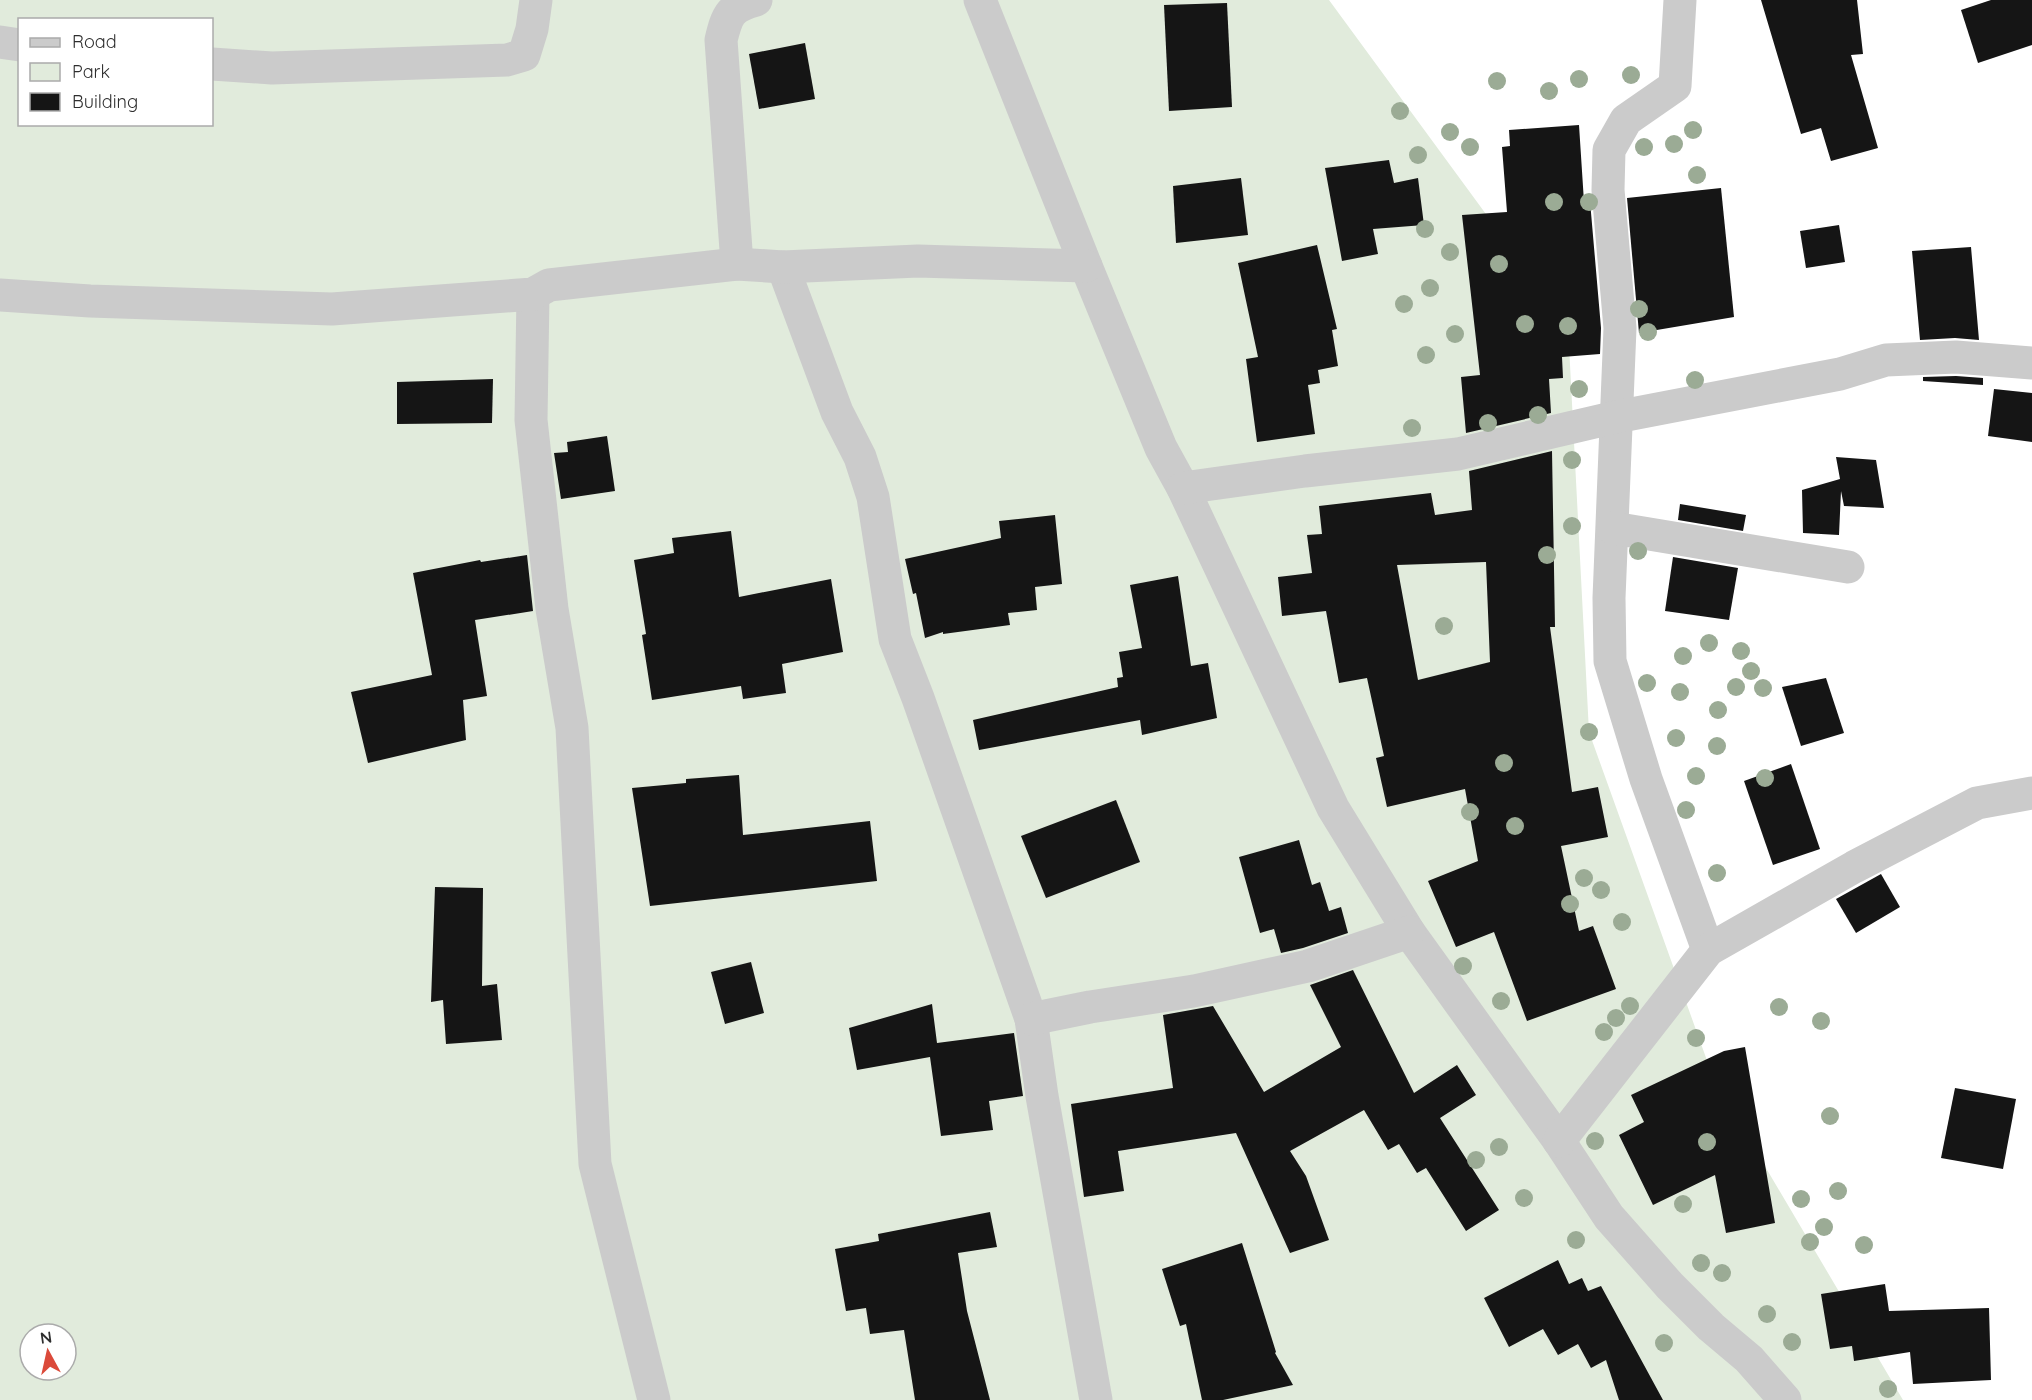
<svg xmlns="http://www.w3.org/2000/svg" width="2032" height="1400" font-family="Quicksand,sans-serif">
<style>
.green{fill:#e1ebdc;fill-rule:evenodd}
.building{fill:#151515;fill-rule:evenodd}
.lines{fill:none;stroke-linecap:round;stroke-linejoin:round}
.street{stroke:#cbcbcb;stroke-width:33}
.tree{fill:#9bab95}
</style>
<rect width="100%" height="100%" fill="#fff"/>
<path class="green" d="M0,0H1329L1568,326L1589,732L1714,1080L1903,1400H0ZM20,20H212V124H20ZM30,1334H66V1370H30Z"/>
<g class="building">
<polygon points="1761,0 1857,0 1863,54 1851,55 1878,148 1831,161 1821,128 1801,134"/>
<polygon points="1991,0 2032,0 2032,45 1978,63 1961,10"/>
<polygon points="1227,3 1232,107 1169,111 1164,5"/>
<polygon points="805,43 815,99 759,109 749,54"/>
<polygon points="1579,125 1584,202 1590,201 1601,328 1600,354 1562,357 1563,378 1549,379 1551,413 1466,433 1461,377 1480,375 1462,215 1507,212 1502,147 1510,146 1509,130"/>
<polygon points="1389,160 1394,183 1418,178 1424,225 1373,229 1378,254 1342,261 1325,168"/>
<polygon points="1241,178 1248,235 1176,243 1173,186"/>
<polygon points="1721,188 1734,317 1639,333 1627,198"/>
<polygon points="1839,225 1845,262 1806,268 1800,231"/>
<polygon points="1317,245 1337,329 1332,330 1338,366 1318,370 1320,383 1308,385 1315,434 1257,442 1246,359 1258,357 1238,263"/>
<polygon points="1971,247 1979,340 1955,338 1920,340 1912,251"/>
<polygon points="1956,376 1983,378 1983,385 1923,381 1923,377"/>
<polygon points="493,379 492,423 397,424 397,382"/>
<polygon points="1994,389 2032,393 2032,442 1988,436"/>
<polygon points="607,436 615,491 561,499 554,453 568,452 567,442"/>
<path d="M1552,451L1555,627H1550L1572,792L1598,787L1608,837L1561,846L1579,931L1593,926L1616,989L1527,1021L1494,932L1456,947L1428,881L1478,861L1465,789L1387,807L1376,758L1384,756L1367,678L1339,683L1326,611L1282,616L1278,577L1312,573L1307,535L1322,534L1319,506L1431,493L1435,515L1472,510L1469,471ZM1486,562L1490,662L1418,680L1397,565Z"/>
<polygon points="1836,457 1876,460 1884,508 1844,506 1841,491 1839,535 1803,533 1802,490 1840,479"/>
<polygon points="1680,504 1746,515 1743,531 1678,520"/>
<polygon points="1055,515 1062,584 1035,587 1037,610 1008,613 1010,625 943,634 943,632 925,638 916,593 913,594 905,559 1001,538 999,521"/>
<polygon points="731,531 739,597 831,579 843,652 782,664 786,693 743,699 741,686 652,700 642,635 646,634 634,560 674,553 672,538"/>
<polygon points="527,555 533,611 475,620 487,696 463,700 466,740 368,763 351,692 432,675 413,573 480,560 481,562"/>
<polygon points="1673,557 1738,568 1729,620 1665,611"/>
<polygon points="1178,576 1191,666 1208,663 1217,718 1142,735 1140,720 979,750 973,720 1118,687 1117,678 1123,677 1119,652 1142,648 1130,585"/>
<polygon points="1826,678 1844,733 1801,746 1782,687"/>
<polygon points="1791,764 1820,849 1773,865 1744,781"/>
<polygon points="739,775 743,835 870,821 877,881 650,906 632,788 686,783 686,779"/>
<polygon points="1116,800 1140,862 1046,898 1021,836"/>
<polygon points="1299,840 1312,885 1320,882 1329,911 1341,907 1348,933 1303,948 1281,953 1274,929 1260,933 1239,857"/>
<polygon points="1881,874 1900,907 1856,933 1836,899"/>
<polygon points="435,887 483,888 482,986 497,984 502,1040 446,1044 443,1000 431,1002"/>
<polygon points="751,962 764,1013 725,1024 711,972"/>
<polygon points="1353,970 1414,1093 1457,1065 1476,1095 1440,1118 1499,1210 1466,1231 1426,1168 1417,1173 1399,1144 1388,1150 1364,1110 1290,1151 1306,1176 1329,1240 1290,1253 1236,1133 1118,1151 1124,1191 1084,1197 1071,1104 1173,1088 1163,1015 1213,1006 1264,1092 1341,1047 1310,985"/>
<polygon points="932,1004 937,1043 1014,1033 1023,1096 989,1101 993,1130 941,1136 930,1057 857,1070 849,1028"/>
<polygon points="1745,1047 1775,1223 1726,1233 1715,1175 1653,1205 1619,1135 1644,1122 1631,1095 1724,1051"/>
<polygon points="1955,1088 2016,1099 2003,1169 1941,1158"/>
<polygon points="990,1212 997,1247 958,1253 967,1311 990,1400 915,1400 904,1330 870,1334 866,1308 846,1311 835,1249 879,1241 878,1234"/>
<polygon points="1242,1243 1276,1352 1275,1353 1293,1385 1223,1400 1202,1400 1186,1324 1180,1326 1162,1269"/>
<polygon points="1558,1260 1569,1284 1582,1278 1588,1291 1601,1286 1663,1400 1619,1400 1606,1360 1591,1368 1578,1344 1558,1355 1543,1329 1509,1347 1484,1298"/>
<polygon points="1885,1284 1889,1311 1989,1308 1991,1380 1913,1384 1910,1352 1854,1361 1852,1346 1830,1349 1821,1294"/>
</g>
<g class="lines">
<g class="street">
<polyline points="980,0 1086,266 1161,448 1183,488 1333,808 1409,932 1559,1141 1609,1217 1670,1286 1711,1327 1749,1359 1785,1400"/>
<polyline points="1680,0 1675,86 1626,120 1609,150 1608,190 1620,328 1609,598 1610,661 1646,779 1708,950"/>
<polyline points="0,42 20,45"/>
<polyline points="212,64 272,68 507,60 524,55 532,29 536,0"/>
<path d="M737,264L721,40C727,15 730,7 756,0"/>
<polyline points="783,267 837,412 860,457 873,497 895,639 918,698 1031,1019 1042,1096 1096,1400"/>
<polyline points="533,294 531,420 552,609 572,728 595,1164 654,1400"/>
<polyline points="0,295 90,301 332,309 533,294 549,285 737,264 783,267 918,261 1086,266"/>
<polyline points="1183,488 1305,471 1458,454 1616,417 1840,374 1886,360 1956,357 2032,363"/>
<polyline points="1613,528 1848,567"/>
<polyline points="1031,1019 1090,1007 1194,991 1308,966 1409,932"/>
<polyline points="1559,1141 1708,950 1854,867 1977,803 2032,793"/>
</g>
</g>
<g class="tree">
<circle cx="1631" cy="75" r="9"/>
<circle cx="1579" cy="79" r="9"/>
<circle cx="1497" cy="81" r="9"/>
<circle cx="1549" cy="91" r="9"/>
<circle cx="1400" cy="111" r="9"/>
<circle cx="1693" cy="130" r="9"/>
<circle cx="1450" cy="132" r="9"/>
<circle cx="1674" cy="144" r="9"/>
<circle cx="1470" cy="147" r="9"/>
<circle cx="1644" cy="147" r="9"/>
<circle cx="1418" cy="155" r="9"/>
<circle cx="1697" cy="175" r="9"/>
<circle cx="1554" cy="202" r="9"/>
<circle cx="1589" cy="202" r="9"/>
<circle cx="1425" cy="229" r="9"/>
<circle cx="1450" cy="252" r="9"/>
<circle cx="1499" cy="264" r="9"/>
<circle cx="1430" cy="288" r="9"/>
<circle cx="1404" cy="304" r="9"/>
<circle cx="1639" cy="309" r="9"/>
<circle cx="1525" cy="324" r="9"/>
<circle cx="1568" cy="326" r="9"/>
<circle cx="1648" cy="332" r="9"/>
<circle cx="1455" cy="334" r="9"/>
<circle cx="1426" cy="355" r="9"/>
<circle cx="1695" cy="380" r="9"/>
<circle cx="1579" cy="389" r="9"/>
<circle cx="1538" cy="415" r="9"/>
<circle cx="1488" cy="423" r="9"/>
<circle cx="1412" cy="428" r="9"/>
<circle cx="1572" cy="460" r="9"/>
<circle cx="1572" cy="526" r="9"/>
<circle cx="1638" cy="551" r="9"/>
<circle cx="1547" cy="555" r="9"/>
<circle cx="1444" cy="626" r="9"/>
<circle cx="1709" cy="643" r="9"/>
<circle cx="1741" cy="651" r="9"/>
<circle cx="1683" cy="656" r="9"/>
<circle cx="1751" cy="671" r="9"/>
<circle cx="1647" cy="683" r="9"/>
<circle cx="1736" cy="687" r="9"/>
<circle cx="1763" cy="688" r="9"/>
<circle cx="1680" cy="692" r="9"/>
<circle cx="1718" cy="710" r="9"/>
<circle cx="1589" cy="732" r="9"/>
<circle cx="1676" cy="738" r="9"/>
<circle cx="1717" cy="746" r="9"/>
<circle cx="1504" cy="763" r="9"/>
<circle cx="1696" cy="776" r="9"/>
<circle cx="1765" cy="778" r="9"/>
<circle cx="1686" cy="810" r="9"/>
<circle cx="1470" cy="812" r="9"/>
<circle cx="1515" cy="826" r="9"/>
<circle cx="1717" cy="873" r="9"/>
<circle cx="1584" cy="878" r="9"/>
<circle cx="1601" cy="890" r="9"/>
<circle cx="1570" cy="904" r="9"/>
<circle cx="1622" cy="922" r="9"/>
<circle cx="1463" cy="966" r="9"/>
<circle cx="1501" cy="1001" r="9"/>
<circle cx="1630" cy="1006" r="9"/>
<circle cx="1779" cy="1007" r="9"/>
<circle cx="1616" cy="1018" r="9"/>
<circle cx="1821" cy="1021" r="9"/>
<circle cx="1604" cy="1032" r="9"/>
<circle cx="1696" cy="1038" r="9"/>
<circle cx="1830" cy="1116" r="9"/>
<circle cx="1595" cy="1141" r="9"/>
<circle cx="1707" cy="1142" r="9"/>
<circle cx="1499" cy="1147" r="9"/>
<circle cx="1476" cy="1160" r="9"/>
<circle cx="1838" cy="1191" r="9"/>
<circle cx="1524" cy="1198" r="9"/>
<circle cx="1801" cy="1199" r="9"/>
<circle cx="1683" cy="1204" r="9"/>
<circle cx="1824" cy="1227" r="9"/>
<circle cx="1576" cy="1240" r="9"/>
<circle cx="1810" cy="1242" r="9"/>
<circle cx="1864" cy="1245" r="9"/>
<circle cx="1701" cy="1263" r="9"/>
<circle cx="1722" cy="1273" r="9"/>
<circle cx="1767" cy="1314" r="9"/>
<circle cx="1792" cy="1342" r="9"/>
<circle cx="1664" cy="1343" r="9"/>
<circle cx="1888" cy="1389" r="9"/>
</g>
<rect x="18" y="18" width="195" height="108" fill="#ffffff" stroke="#ababab" stroke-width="1.5"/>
<rect x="30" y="38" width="30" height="9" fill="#cbcbcb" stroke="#ababab" stroke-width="1.5"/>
<text x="72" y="48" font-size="18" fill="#2e2e2e">Road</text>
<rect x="30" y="63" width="30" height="18" fill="#e1ebdc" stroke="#ababab" stroke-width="1.5"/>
<text x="72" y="78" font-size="18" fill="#2e2e2e">Park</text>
<rect x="30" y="93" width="30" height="18" fill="#151515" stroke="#ababab" stroke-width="1.5"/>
<text x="72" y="108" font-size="18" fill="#2e2e2e">Building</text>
<g transform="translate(48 1352) rotate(352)"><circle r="28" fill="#ffffff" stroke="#ababab" stroke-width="1.5"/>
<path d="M0-4.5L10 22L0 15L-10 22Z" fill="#db4a3a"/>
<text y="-9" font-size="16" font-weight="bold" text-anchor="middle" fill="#2e2e2e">N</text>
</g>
</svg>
